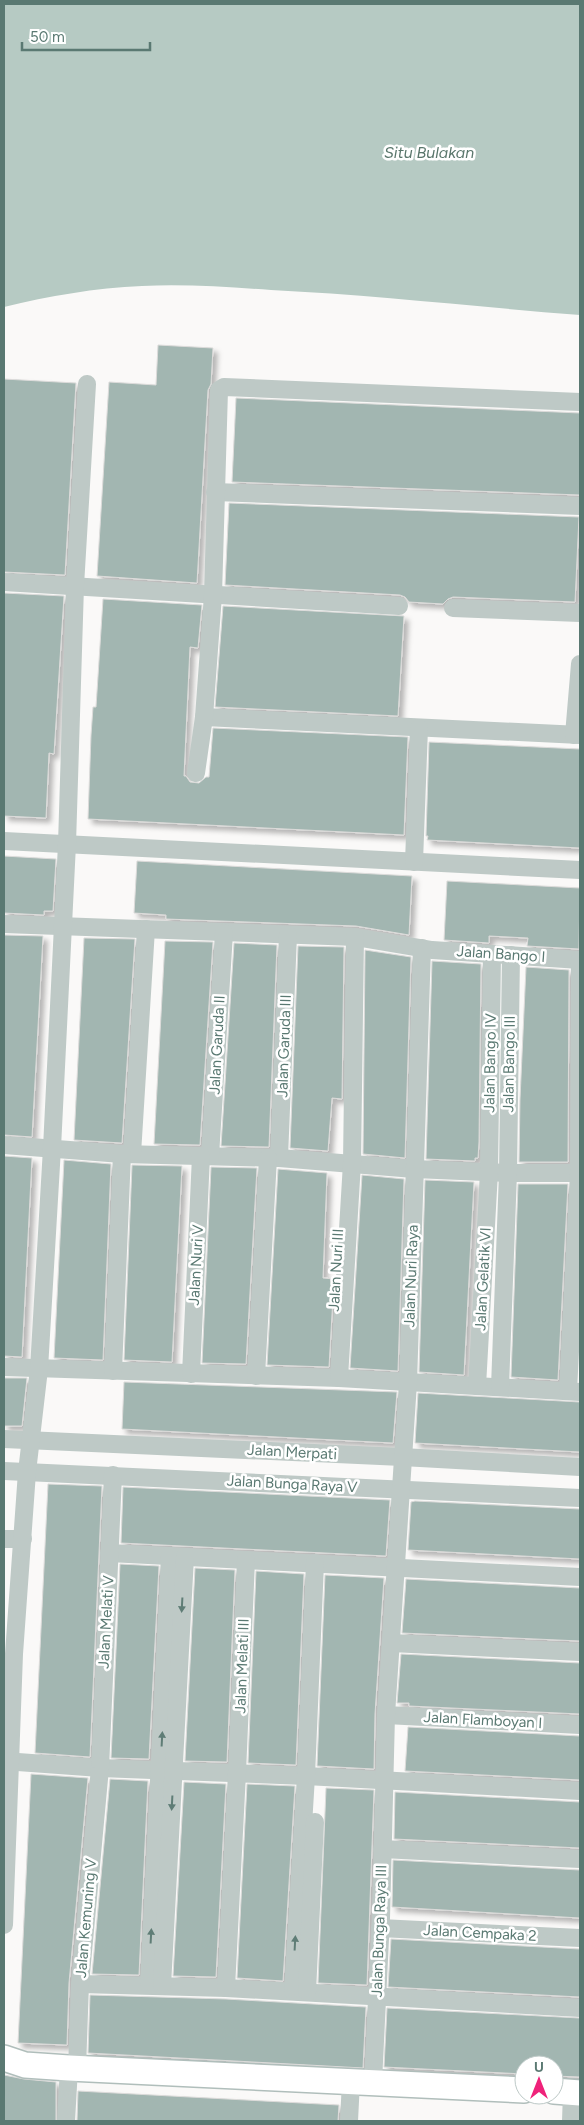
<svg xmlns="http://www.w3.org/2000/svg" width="584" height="2125" font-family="Figtree,sans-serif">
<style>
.water{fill:#b6cac3}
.building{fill:#a2b6b1;stroke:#dcdbda;filter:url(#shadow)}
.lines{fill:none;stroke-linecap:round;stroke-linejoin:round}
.secondary-casing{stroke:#b0bebb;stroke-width:28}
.street{stroke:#bec9c6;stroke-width:18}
.secondary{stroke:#fff;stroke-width:25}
.oneway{fill:#5f7d76}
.labels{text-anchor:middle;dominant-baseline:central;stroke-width:5;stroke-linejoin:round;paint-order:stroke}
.street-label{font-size:15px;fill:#5a7972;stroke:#fff}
.water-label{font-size:16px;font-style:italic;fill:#59766b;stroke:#fff}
</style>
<defs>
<filter id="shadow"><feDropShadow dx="4.5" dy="4.5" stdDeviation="2.5" flood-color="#0004"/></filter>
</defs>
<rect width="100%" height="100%" fill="#faf9f8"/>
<path class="water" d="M4,4H580V315C477,307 374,295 271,290C228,287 185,284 142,286C95,288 49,296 4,307Z"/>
<g class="building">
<polygon points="158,345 213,348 211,384 208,390 197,583 97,576 109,382 156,385"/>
<polygon points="4,379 76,383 65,575 4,572"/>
<polygon points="236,398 580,413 580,495 232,482"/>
<polygon points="229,503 579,517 575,602 453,597 448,599 443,604 409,602 405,597 400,595 225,585"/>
<polygon points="4,593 64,596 54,754 49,753 46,818 4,816"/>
<polygon points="103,599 202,605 198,648 190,647 184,776 186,776 190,782 199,783 206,777 209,777 213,728 408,737 404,835 88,819 91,735 93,707 96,707"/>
<polygon points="223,606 404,616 398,716 215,707"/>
<polygon points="429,742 580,749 580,848 427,840 428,836 426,836"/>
<polygon points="4,856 56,859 53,911 44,911 44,915 4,913"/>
<polygon points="137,861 412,876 409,935 356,926 166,919 166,915 134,913"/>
<polygon points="447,881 580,888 579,949 527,946 528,938 489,936 489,943 444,940"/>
<polygon points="4,935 43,936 32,1137 4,1135"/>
<polygon points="84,938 135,939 122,1143 74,1140"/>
<polygon points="165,941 213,942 200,1145 154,1144"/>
<polygon points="234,943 277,945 269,1147 221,1146"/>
<polygon points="298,946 344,947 342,1099 332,1098 328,1151 290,1148"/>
<polygon points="365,950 411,957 405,1158 363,1154"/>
<polygon points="432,961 481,964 479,1142 478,1158 475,1158 475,1161 426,1159"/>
<polygon points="526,967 569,970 568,1162 519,1162 520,1099"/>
<polygon points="4,1156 32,1158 22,1357 4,1356"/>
<polygon points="64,1160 111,1164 103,1360 54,1358"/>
<polygon points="132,1165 182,1166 172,1362 124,1360"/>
<polygon points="211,1167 257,1168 246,1364 202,1363"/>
<polygon points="278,1169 327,1173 323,1278 334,1279 329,1367 267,1365"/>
<polygon points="362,1175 404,1179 398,1371 350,1368"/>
<polygon points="425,1180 474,1182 464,1375 419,1372"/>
<polygon points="518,1184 568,1184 558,1380 511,1377"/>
<polygon points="4,1378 27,1378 22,1426 4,1426"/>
<polygon points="124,1382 397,1392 393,1443 122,1429"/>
<polygon points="418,1393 580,1402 580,1452 415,1443"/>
<polygon points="48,1484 102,1486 90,1757 35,1753"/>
<polygon points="123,1487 390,1500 386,1556 121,1543"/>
<polygon points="415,1501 580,1509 580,1559 408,1550 411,1502"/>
<polygon points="120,1564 159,1566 149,1759 111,1758"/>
<polygon points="195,1568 235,1570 227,1762 185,1761"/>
<polygon points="256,1571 304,1574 296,1765 248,1763"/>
<polygon points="325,1575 384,1578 375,1714 374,1769 317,1766"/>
<polygon points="406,1579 580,1588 580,1641 402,1633"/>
<polygon points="401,1654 580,1663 580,1714 409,1706 409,1703 397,1703"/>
<polygon points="408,1727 580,1736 580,1780 405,1771"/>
<polygon points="31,1774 88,1778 69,1983 67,2045 18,2043"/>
<polygon points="110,1779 148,1781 139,1975 92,1974"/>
<polygon points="184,1782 226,1784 216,1977 173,1976"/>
<polygon points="247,1784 295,1786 283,1981 237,1978"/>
<polygon points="326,1788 374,1790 367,1985 318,1983"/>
<polygon points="395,1792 580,1802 580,1848 394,1839"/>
<polygon points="393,1860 580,1870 580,1918 392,1907"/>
<polygon points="391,1939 580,1949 580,1997 388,1987"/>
<polygon points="90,1995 226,1999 366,2007 363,2068 88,2053"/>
<polygon points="387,2008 580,2018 580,2077 554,2076 554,2065 524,2065 524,2074 384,2067"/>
<polygon points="4,2075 24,2079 56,2082 56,2121 4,2121"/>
<polygon points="78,2091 339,2105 338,2121 77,2121"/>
</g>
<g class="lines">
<g class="secondary-casing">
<g id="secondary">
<polyline points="4,2058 25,2065 69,2068 524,2090"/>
<polyline points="554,2091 580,2093"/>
</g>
</g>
<g class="street">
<polyline points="215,492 580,506"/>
<polyline points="4,582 399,606"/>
<polyline points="453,608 580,613"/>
<polyline points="204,717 580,735"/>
<polyline points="574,735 580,664"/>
<polyline points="196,773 204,717 213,595 219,390 224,387 580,402"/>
<polyline points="4,841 580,870"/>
<polyline points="414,862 419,728"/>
<polyline points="4,924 355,937 432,950 580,960"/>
<polyline points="4,1145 122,1154 279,1158 414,1169 508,1173 580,1173"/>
<polyline points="132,1154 146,929"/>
<polyline points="210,1156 224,933"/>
<polyline points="279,1158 288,935"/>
<polyline points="4,1367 339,1378 580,1392"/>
<polyline points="113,1371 122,1154"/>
<polyline points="191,1374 201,1156"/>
<polyline points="256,1376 268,1158"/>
<polyline points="339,1378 352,1163 355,937"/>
<polyline points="477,1386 489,1172 492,954"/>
<polyline points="500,1387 508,1173 511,955"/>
<polyline points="568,1391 579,1173 580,960"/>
<polyline points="4,1439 402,1457 580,1467"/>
<polyline points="4,1471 580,1498"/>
<polyline points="4,1539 23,1539"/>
<polyline points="109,1553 580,1577"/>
<polyline points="391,1643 580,1652"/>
<polyline points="386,1715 580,1725"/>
<polyline points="4,1761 100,1768 306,1776 580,1791"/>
<polyline points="382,1849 580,1859"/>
<polyline points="4,1925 14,1654 27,1472 39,1369 52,1148 67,844 75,586 87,384"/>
<polyline points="380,1928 580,1938"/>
<polyline points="80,1984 226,1988 580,2008"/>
<polyline points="149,1985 170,1556"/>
<polyline points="162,1986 185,1557"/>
<polyline points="226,1988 237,1773 246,1560"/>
<polyline points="293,1991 306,1776 315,1563"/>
<polyline points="307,1992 315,1822"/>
<polyline points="77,2069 80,1984 100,1768 113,1475"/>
<polyline points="373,2082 381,1918 386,1715 408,1383 422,948"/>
<polyline points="66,2121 69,2068"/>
<polyline points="349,2121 351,2081"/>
<polyline points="571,2121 572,2092"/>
</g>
<use href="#secondary" class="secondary"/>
</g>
<defs><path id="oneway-solid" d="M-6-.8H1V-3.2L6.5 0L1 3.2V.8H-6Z" transform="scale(1.25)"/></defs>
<g class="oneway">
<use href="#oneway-solid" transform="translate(182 1605) rotate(93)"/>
<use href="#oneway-solid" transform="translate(162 1739) rotate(-87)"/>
<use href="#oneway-solid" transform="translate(172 1803) rotate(93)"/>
<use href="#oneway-solid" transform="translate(151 1936) rotate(-87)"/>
<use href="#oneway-solid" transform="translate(295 1943) rotate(-87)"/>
</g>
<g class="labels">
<g class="street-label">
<text transform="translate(501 954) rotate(4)">Jalan Bango I</text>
<text transform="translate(217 1045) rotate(-87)">Jalan Garuda II</text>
<text transform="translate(284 1046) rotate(-88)">Jalan Garuda III</text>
<text transform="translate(490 1063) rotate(-89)">Jalan Bango IV</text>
<text transform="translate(509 1064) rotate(-89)">Jalan Bango III</text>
<text transform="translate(196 1265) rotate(-87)">Jalan Nuri V</text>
<text transform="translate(336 1270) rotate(-87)">Jalan Nuri III</text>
<text transform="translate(411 1276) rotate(-88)">Jalan Nuri Raya</text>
<text transform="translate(483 1279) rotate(-87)">Jalan Gelatik VI</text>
<text transform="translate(292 1452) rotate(3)">Jalan Merpati</text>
<text transform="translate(292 1484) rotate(3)">Jalan Bunga Raya V</text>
<text transform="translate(106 1622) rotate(-87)">Jalan Melati V</text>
<text transform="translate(242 1666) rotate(-88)">Jalan Melati III</text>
<text transform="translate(483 1720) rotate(3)">Jalan Flamboyan I</text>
<text transform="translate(86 1918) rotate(-85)">Jalan Kemuning V</text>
<text transform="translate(379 1931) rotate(-88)">Jalan Bunga Raya III</text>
<text transform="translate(480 1933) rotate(3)">Jalan Cempaka 2</text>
</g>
<g class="water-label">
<text x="429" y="152">Situ Bulakan</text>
</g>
</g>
<rect width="584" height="2125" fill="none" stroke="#5a7972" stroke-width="10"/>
<g transform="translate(539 2080)"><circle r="24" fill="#ffffff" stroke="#bdc9c7"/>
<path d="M0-4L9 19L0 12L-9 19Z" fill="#ef227a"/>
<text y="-8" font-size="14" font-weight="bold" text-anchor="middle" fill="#5a7972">U</text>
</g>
<path d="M22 42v8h128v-8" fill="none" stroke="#5a7972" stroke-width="2.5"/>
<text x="30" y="42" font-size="15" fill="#5a7972" stroke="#ffffff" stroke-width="4" paint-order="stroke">50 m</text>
</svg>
